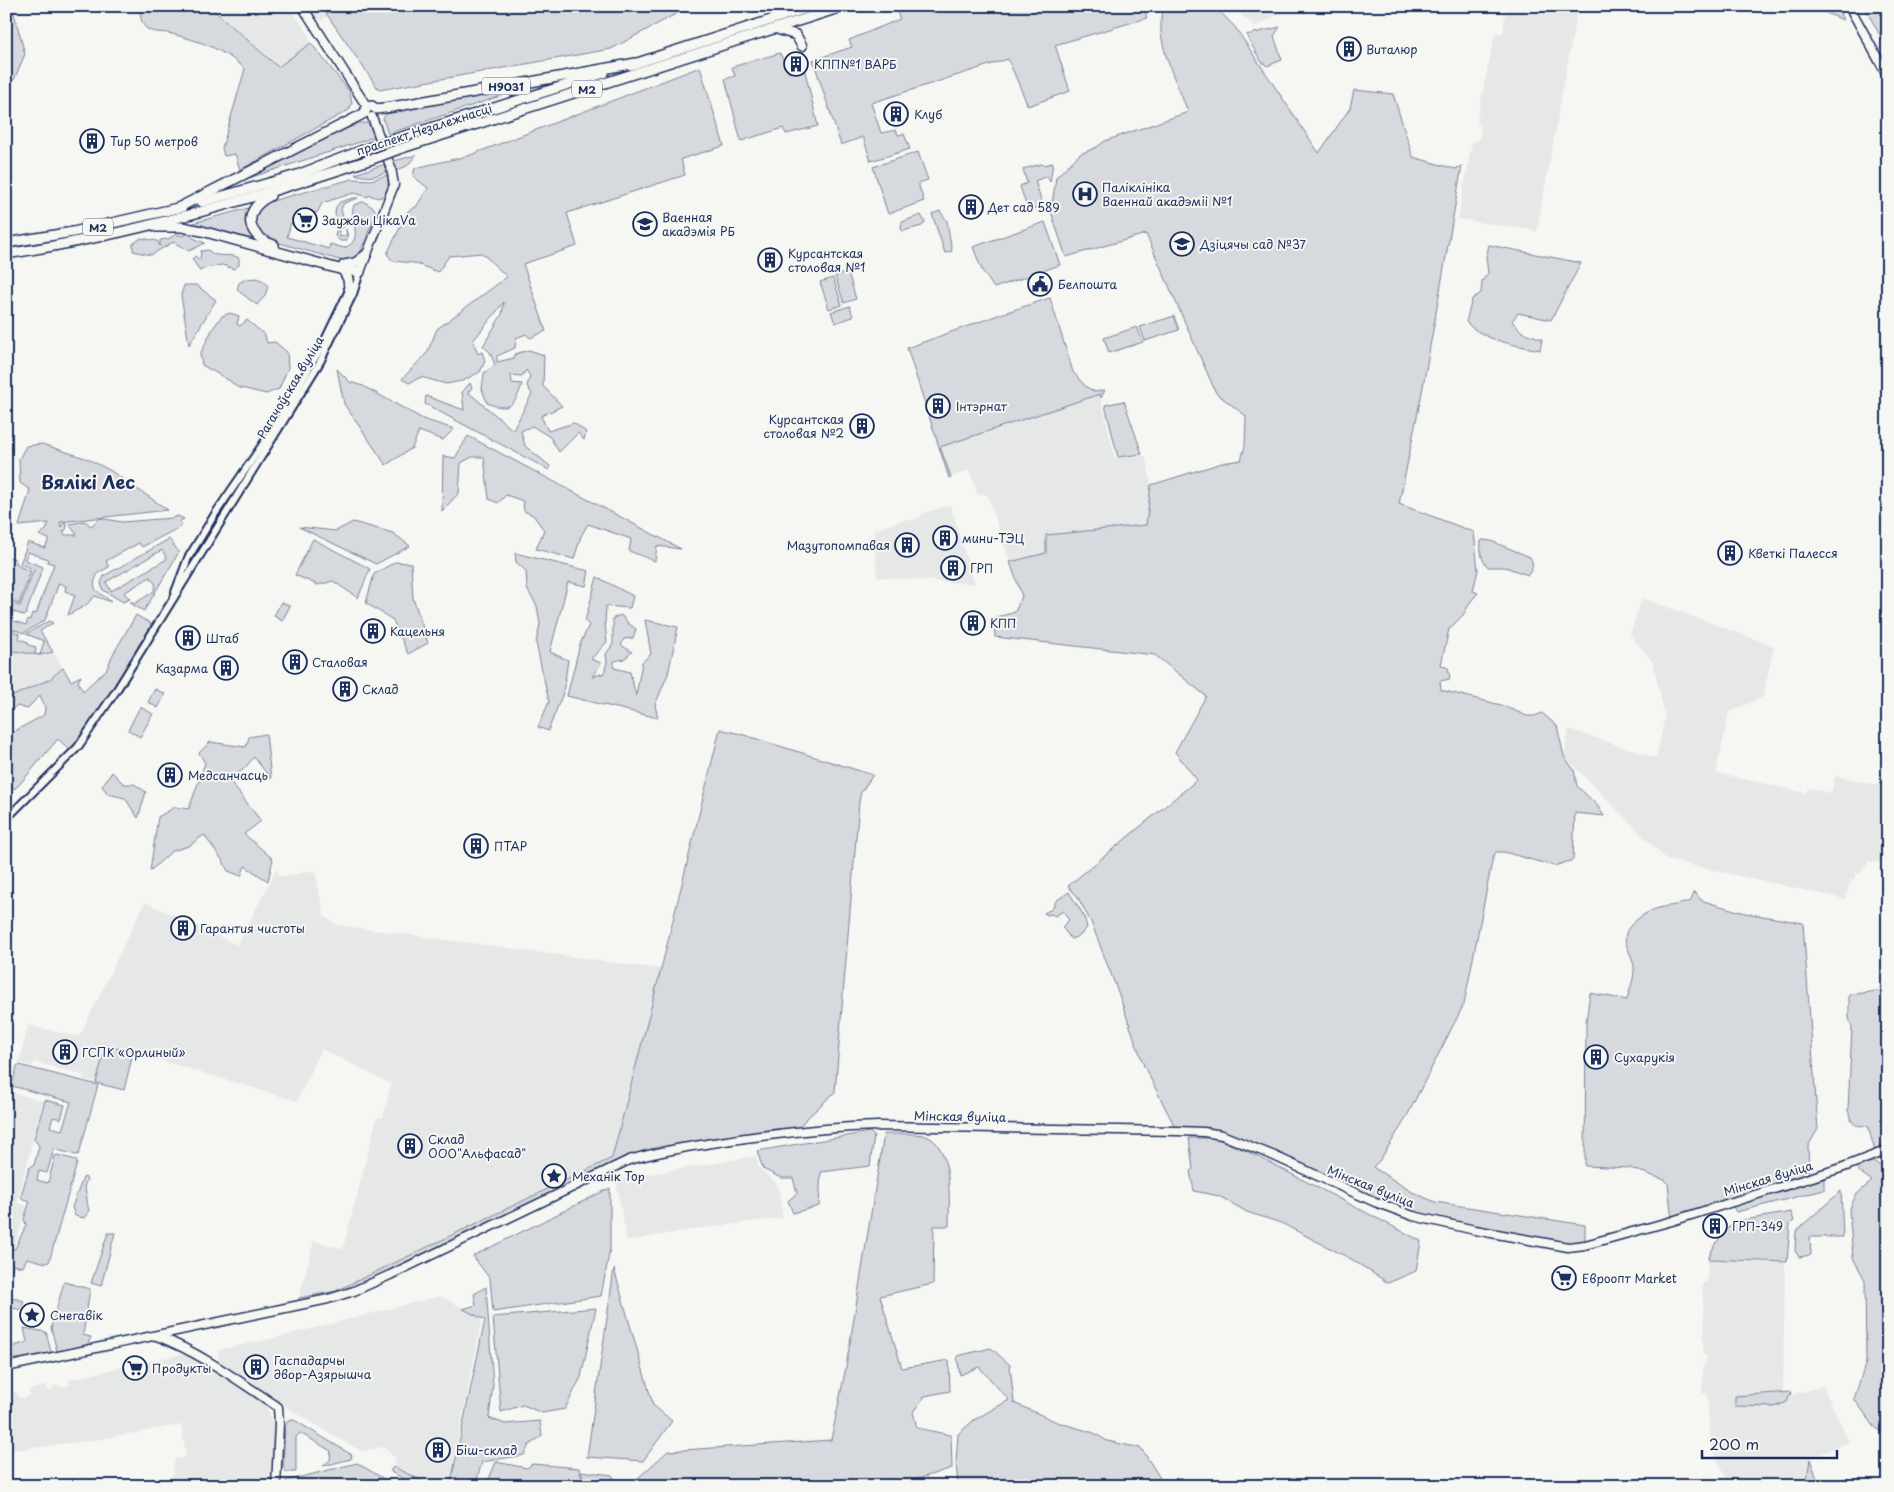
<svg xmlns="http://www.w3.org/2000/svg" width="1894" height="1492" font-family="'Playpen Sans',sans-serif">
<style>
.built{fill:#e6e7e7}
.green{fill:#d6d9dd;stroke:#78849e;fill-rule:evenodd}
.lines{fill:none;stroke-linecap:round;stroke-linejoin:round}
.minor-casing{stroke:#1b2f5e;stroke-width:10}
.major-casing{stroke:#1b2f5e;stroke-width:11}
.highway-casing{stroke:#1b2f5e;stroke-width:12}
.minor{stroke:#f6f6f2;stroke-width:6}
.major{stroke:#f6f6f2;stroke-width:8}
.highway{stroke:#f6f6f2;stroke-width:9}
.highway-bridge-casing{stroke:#1b2f5e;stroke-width:12;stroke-linecap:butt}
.highway-bridge{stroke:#f6f6f2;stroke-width:9}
.labels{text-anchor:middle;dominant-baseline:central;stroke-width:4;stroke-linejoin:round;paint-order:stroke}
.shield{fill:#f6f6f2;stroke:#5d6b8a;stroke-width:1}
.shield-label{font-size:11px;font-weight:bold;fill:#1b2f5e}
.poi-label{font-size:12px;fill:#1b2f5e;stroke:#f6f6f2;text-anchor:start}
.street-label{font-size:12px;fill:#1b2f5e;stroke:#f6f6f2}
.district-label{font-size:18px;font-weight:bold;fill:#1b2f5e;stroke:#f6f6f2}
</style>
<rect width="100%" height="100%" fill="#f6f6f2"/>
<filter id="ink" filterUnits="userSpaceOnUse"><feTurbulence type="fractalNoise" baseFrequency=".02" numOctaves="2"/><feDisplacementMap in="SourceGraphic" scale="10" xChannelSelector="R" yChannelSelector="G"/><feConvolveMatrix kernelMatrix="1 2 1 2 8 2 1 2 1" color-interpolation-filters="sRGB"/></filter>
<g filter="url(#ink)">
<g class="built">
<polygon points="209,6 289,6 292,7 295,12 294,14 310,36 308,37 311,43 278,67"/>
<polygon points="307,6 324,6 329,15 318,22"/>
<polygon points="1232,6 1281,6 1282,13 1255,27"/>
<polygon points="1500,6 1578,6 1537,231 1458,219 1472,143 1479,140 1481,128 1477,120 1495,33 1503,33 1506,10 1500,9"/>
<polygon points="1100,394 1115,458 1144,455 1147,460 1151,485 1146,525 1046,535 1046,553 1010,562 987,494 978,495 969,470 951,477 940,447"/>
<polygon points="950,505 975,584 877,577 874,530 907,519 909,520 912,520 922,516 921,514"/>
<polygon points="1642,598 1774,646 1763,697 1729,712 1716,773 1806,793 1808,788 1831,793 1835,776 1888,787 1888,865 1868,861 1867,865 1862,869 1861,874 1856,873 1855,879 1851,879 1845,899 1667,860 1564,756 1569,729 1656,758 1665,717 1653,662 1630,634"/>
<polygon points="6,650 40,655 53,652 63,668 50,679 6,699"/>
<polygon points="277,869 279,877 315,870 324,916 337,925 661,969 612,1158 336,1291 299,1298 314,1241 343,1249 377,1117 383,1118 391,1084 322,1049 297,1101 106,1044 96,1083 83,1079 84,1075 34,1062 32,1066 19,1063 28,1025 79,1037 145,902 237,945"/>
<polygon points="6,1091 43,1101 17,1202 27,1206 8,1267 6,1267"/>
<polygon points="756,1156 758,1167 778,1185 783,1218 695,1229 627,1241 616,1180"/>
<polygon points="1708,1259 1785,1263 1783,1392 1791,1392 1792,1395 1823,1386 1849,1442 1810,1458 1820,1486 1730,1486 1711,1446 1707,1395 1702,1393 1703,1365 1706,1364 1706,1355 1703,1355 1703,1333 1705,1333 1702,1283 1707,1282"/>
<polygon points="440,1296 482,1318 449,1486 435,1486 394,1465 395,1458 384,1447 361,1451 312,1423 219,1364 218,1350 271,1339"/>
<polygon points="183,1354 194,1358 265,1403 273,1423 273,1480 237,1486 171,1486 170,1477 173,1476 174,1459 186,1457 182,1430 180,1425 95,1440 6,1451 6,1395 17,1392 19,1398 24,1398 30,1396 29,1390 46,1385 48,1391 52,1390 52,1387 60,1385 61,1388 70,1385 69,1380 130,1365"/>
</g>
<g class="green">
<polygon points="6,6 12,6 25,54 14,80 7,75 6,68"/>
<path d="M139,6H209L278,67L311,43L349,91L352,103L349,110L240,170L235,154L224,156L222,148L245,69C223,48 196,40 168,33C161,32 151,33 146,28C141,24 140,13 139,6Z"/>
<polygon points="321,6 742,6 734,9 685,9 611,49 379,90"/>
<polygon points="917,6 1143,6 1147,18 1055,45 1070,91 1028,106 1008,59 871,103 881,133 896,130 898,135 904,134 910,149 871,161 863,137 841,145 813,60 852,47 849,40 900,19 897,13"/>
<path d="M1166,6H1214L1235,27L1319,153L1350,108L1354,90L1393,94L1413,157L1455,169L1462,166L1422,392L1399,504L1474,532L1478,570L1473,591L1478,593L1471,601L1463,615L1449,629L1441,665L1448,668L1450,679L1440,681L1441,690L1501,705L1527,716H1535L1542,713L1557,726L1564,756L1574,770L1577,786L1597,805L1604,816L1575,813L1573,860L1554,866L1504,852H1496L1493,857L1464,1004L1405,1120L1380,1160L1373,1167L1412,1192L1435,1202L1585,1225V1245L1575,1247L1413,1216L1232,1139L1177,1131L1144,1066L1118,992L1091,922L1077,896L1068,886L1197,780L1175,752L1206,696L1155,655L995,637L994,618L1015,612L1022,596L1010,562L1046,553V535L1146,525L1151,485L1222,463L1241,460L1245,446L1246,416L1216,393L1146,234L1066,257L1051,212L1056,177L1080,154L1097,147L1105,141L1188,112C1178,85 1149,31 1166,6Z"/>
<polygon points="1809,6 1837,6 1843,20"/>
<polygon points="1864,6 1888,6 1888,50"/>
<polygon points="1280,27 1274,36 1282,60 1267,66 1261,61 1246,35"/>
<polygon points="780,53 789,73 804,67 818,126 786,134 783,128 741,141 725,79 735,76 732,67"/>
<path d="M700,67L724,146L681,159L685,175L567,213L577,246L523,264L546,331L530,338L526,334L516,338L515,348L497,356V362L514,358L515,354L529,350L544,355L543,386L562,406L541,416L548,431L574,423L586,432L584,440L578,433L559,452L550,437L532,426L521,431L525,446L550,466L549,470L425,404L426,396L464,410L462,392L470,383L472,388L468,392L513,430L532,394L527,386L530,376L526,370L522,376L511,375L512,383L522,384C515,406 510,412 487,403L482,389L484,373L495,365L490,352L483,346L502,314L504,302L473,341L478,354L482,352L485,361L480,372L462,381L446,384L421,377L409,383L402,379L427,353L437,329L507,277L482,253L449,256L438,272L414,263L393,261L387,254L408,211L416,207L428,188L413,176L415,168L468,156Z"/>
<polygon points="536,84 388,134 383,119 386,114"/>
<polygon points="359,123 368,123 375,137 234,183"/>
<polygon points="918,152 928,180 918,183 924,201 888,214 873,167"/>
<polygon points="416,155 407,166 397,170 394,161"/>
<polygon points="1053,163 1050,182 1047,176 1035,181 1043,205 1028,211 1020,186 1027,183 1023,169 1041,164 1044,165"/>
<path d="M385,164L386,172C375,177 367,178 355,174Z"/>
<path d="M388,175V187L384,196L378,198L369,195L368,197L354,193L322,203L317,213L305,211L302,219L297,218L295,224L291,223L287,237L329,249L330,244L344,248C366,240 348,220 354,205L362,202L367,203V204L374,208L376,213L358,258L348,261L344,260L343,261L269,240C253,229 247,213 268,202L352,179L371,180Z"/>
<polygon points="353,198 358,198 344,203 341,209 343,217 342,218 344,227 338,229 340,237 347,235 346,229 348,237 346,241 340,241 335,236 338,223 335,213 336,207 340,202"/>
<polygon points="252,207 249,210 263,244 193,225 193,223"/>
<polygon points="940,211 947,221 952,251 945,253 932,214"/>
<polygon points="921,215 925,222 922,226 903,231 901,229 902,222"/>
<polygon points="1045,222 1060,265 994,288 982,270 973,247"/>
<polygon points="188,233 193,238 205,243 189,251 173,242 151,255 133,251 133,244 141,238 157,241 160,246 160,240 168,239 176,234 184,236"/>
<path d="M1489,245L1581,263L1551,320L1518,313L1512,321L1522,332L1542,339L1540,350C1515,345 1484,341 1466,322L1472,299L1481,293L1482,281L1488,273L1486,257Z"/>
<path d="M208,250C218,260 228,252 239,258V265L234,269L222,265L205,268L200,271L192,259L195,256L200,260L201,251Z"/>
<polygon points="848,272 856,299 844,303 835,276"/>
<polygon points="256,278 264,281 268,286 265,296 257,305 237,290 239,283 246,279"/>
<polygon points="833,278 842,305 829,309 820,282"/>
<polygon points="184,285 196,285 216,300 189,345 181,295"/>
<polygon points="1050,298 1073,372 1085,386 1095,392 1105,390 1101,398 1100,394 940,447 951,477 949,478 907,348 1001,314"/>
<polygon points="850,306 853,317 835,323 831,312"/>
<polygon points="230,313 239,316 237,324 240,326 247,320 265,335 267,343 275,342 287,352 288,368 279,389 266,394 237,387 230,381 202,365 200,354 213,328 222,316"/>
<polygon points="1174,316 1179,330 1145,341 1140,327"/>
<polygon points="1137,327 1143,342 1109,353 1104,338"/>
<polygon points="337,369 350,382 363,386 423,419 454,429 443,440 419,431 412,448 386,465 344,404"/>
<polygon points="1124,401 1142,454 1118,457 1105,405"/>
<polygon points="468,436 681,549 657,546 655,561 629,551 631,539 588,524 581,536 574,559 536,549 544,530 533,515 524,511 523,501 506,495 498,503 489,499 484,457 472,457 461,463 459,493 442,511 443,456 455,458"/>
<path d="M42,444L88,459L111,471L168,510L60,522L61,528L63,523H66L67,528L64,532L63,531L65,535H77L69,524L85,521L91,526L100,518L122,522L172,518L178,516L184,519L180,521L182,526L142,547L139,543L106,561L109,567L98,573C88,593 101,591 111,602L95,596L85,606L68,615L75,595L65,591L66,586L59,583L45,620L24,633L6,627V618L26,625L28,619L30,620L32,613L36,614L54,564L47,562L48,559L28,552L25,560L43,567L25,616L6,609V602L20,606L34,569L20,564L28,542L45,548L49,539L39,535L46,530L49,523L19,526L30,490L20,483L19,459L26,446Z"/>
<polygon points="353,522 393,533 410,546 376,564 299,527 336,531"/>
<path d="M169,539L179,552L144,611L130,603L132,601L134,604L153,592L156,585L150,577L124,593L130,599L123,602L103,590L101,583L104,576ZM162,550L167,559L111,591L106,582Z"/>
<polygon points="313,539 370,569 358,598 333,581 318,585 295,575"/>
<path d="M1483,540L1491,541L1530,557C1534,564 1533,569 1528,575L1505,567H1488C1481,560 1480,551 1481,541Z"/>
<polygon points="515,553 589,571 586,586 568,582 550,652 568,660 563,693 548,731 538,727 549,702 536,643 540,624 537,606 527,589 526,571 516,562"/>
<polygon points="6,556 15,559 18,566 31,571 19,604 6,599"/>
<polygon points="395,562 411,563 413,598 428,643 408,654 393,620 366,603 374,574"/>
<polygon points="597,577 633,596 630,608 606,606 605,623 607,642 591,659 601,663 592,677 604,673 607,662 606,654 613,644 613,618 621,615 629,624 636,629 633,638 624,639 621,645 632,652 624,659 614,661 614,668 630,672 636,696 642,662 651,654 645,620 678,627 668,674 655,705 658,718 567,696 580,644 589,625 585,621"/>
<polygon points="281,602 290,606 282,621 274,616"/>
<polygon points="136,615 150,623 151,628 138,646 139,648 105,701 70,750 58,739 19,785 14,789 6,774 6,736 44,715 45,707 40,695 27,709 17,706 9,710 9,720 6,714 6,699 50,679 63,668 71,681 81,676 78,682 83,691 107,669 112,656"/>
<polygon points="49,621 53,623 40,631 53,652 40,655 6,650 6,629 20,634 19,639 28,642 28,645 36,647 35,654 40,655 44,641 26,634"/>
<polygon points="155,689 165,694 158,708 148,702"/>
<polygon points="140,707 153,714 140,737 128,730"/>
<polygon points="720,729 744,735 873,775 861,792 859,802 835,1092 804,1121 797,1131 629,1160 354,1291 298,1305 299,1298 336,1291 612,1158 661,969"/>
<polygon points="266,734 271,779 254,757 245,768 229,780 261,821 244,834 273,859 268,881 245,866 241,876 228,871 223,861 204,835 189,846 172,851 150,871 158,817 175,807 189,809 205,763 199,753 210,742 246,747 249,737"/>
<polygon points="112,772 124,784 134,784 146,792 138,818 125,798 108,794 102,786"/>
<polygon points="1069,892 1084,916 1087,928 1084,930 1081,935 1071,939 1062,927 1069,920 1063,911 1055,916 1051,914 1047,915 1044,913 1052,909 1056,901"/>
<path d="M1694,892L1701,900L1710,903L1745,913L1803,923L1818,1129L1808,1146L1809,1177L1672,1221L1668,1183L1665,1180L1630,1168L1585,1166L1586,1022L1590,993L1627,1000C1629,991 1633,982 1634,973C1636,952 1614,941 1633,923C1640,917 1645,913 1653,910C1665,905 1678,906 1691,901Z"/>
<path d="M1888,969V1150L1876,1155L1868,1126C1852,1126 1852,1124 1848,1110L1852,1027L1849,1018V995L1883,990Z"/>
<polygon points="106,1045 133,1053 124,1090 96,1083"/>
<polygon points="19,1065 98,1085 79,1154 76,1155 54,1149 47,1173 39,1171 37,1180 48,1183 55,1156 57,1155 76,1160 77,1163 49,1262 46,1263 27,1258 23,1267 13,1265 10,1274 6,1273 6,1246 15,1249 26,1225 24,1219 30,1201 23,1199 21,1196 29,1168 34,1165 39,1146 34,1139 45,1100 65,1105 61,1119 53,1117 50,1127 62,1130 71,1102 12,1086 17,1066"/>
<polygon points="870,1132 874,1136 870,1166 821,1172 819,1206 793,1213 788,1201 797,1193 793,1178 781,1178 763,1169 757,1151"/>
<path d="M884,1134C896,1134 911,1133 923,1135C954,1142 949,1202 949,1226H934L933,1284L880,1296L902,1368L949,1360L950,1391L925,1396L913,1412L917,1428L951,1435L952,1468L896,1486H629L668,1451L831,1440L846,1367Z"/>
<polygon points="1189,1138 1215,1138 1247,1151 1421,1241 1416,1271 1388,1283 1351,1259 1281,1223 1247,1212 1219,1196 1194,1191 1190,1171 1193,1169"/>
<polygon points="1868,1160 1888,1169 1888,1432 1877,1430 1854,1399 1866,1362 1865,1280 1853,1258 1849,1210 1856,1195 1872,1181 1857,1170"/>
<polygon points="1824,1176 1824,1190 1736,1212 1731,1203"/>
<path d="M85,1177L87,1179L84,1187C88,1195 86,1202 89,1210L85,1218L75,1216L72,1207L83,1178Z"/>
<polygon points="610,1188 610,1249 601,1296 493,1312 490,1279 473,1256"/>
<polygon points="1841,1191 1843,1237 1810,1237 1811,1255 1799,1257 1795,1251 1796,1231"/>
<polygon points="1791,1212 1794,1221 1790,1224 1787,1262 1708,1259 1715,1244 1733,1222"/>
<polygon points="108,1233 115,1233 101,1286 91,1283"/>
<polygon points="614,1269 653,1405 672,1421 643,1461 587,1457"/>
<polygon points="64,1282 90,1289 83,1335 91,1337 86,1348 59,1352 57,1351 51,1328"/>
<polygon points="486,1287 493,1385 489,1418 505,1424 540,1421 542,1436 529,1445 524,1455 482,1462 475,1486 450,1486 485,1320 463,1309 476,1305 474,1294"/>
<polygon points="6,1296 24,1301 21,1310 6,1306"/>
<polygon points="596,1308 581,1377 565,1409 542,1413 523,1405 501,1412 493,1317"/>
<polygon points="24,1328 46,1332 51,1352 49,1354 19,1359 6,1359 6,1345 11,1347 27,1342"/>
<polygon points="991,1348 1010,1365 1014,1403 1057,1422 1094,1433 1107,1441 1141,1448 1165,1486 958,1486 956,1463 958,1434 974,1420 1009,1400 979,1367 960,1375 957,1356"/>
<polygon points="1791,1392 1787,1402 1774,1407 1735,1406 1735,1396"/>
<polygon points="294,1420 352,1455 351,1459 323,1466 330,1460 331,1451 300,1433 296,1437 296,1472 286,1472 283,1467 285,1426 288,1421"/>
<polygon points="1810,1459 1819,1484 1819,1486 1806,1486"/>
<polygon points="496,1462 527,1468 532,1464 579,1468 584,1486 486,1486"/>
<polygon points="357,1463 396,1486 283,1486 285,1481"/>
<polygon points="394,1467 433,1486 416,1486 391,1472 391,1469"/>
<polygon points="581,1471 612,1475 619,1486 585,1486"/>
</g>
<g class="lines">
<g class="minor-casing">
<g id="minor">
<polyline points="175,592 188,558 215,514 276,425 324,342 351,286"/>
<polyline points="6,819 78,747 116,691 320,362 353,294 360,272"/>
</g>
</g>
<g class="major-casing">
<g id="major">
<polyline points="302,6 367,107"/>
<polyline points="1849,6 1888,77"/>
<polyline points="360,272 394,185 391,168 372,117"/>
<path d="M157,1336C201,1353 239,1381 278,1407L279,1424L276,1486"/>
<path d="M6,1367L328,1299L354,1291L390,1275L629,1160C668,1149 706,1144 746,1138C790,1132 834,1127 878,1126L1177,1131L1204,1132L1222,1135L1272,1155L1375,1202L1413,1216L1475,1230L1568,1247L1585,1245L1672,1221L1841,1168L1888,1150"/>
</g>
</g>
<g class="highway-casing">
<g id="highway">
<polyline points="777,29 796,35 802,46"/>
<polyline points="631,65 814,6"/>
<polyline points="396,139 604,73"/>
<polyline points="399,149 845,6"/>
<path d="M270,196C264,199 258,203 254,209C244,227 258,240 274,245"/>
<polyline points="202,202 297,175 368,148"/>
<polyline points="178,208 365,113 366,108 372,106 376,109 392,107 636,63"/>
<polyline points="156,227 182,227 202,231 343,270 360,272"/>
<polyline points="6,243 73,232 182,207"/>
<path d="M6,254C131,235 252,199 372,159"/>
<polyline points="344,265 355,263 367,254"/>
<polyline points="343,270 348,279 349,288"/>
</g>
</g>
<use href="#minor" class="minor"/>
<use href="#major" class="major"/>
<use href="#highway" class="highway"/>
<g class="highway-bridge-casing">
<g id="highway-bridge">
<polyline points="368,148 396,139"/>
<polyline points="372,159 399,149"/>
</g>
</g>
<use href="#highway-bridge" class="highway-bridge"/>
</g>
</g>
<defs>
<g id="building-ring" transform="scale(1.25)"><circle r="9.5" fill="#f6f6f2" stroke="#1b2f5e" stroke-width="1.5"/><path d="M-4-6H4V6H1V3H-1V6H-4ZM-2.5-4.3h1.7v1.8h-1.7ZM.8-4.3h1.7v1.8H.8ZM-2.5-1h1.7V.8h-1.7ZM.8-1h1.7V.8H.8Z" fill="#1b2f5e"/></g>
<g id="hospital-ring" transform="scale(1.25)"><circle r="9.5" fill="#f6f6f2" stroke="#1b2f5e" stroke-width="1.5"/><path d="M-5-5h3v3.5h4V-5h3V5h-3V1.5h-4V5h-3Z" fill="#1b2f5e"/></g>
<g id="supermarket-ring" transform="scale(1.25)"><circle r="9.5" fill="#f6f6f2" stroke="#1b2f5e" stroke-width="1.5"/><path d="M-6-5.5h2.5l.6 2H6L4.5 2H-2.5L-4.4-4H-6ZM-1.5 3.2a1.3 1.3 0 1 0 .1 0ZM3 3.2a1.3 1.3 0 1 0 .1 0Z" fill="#1b2f5e"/></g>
<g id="university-ring" transform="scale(1.25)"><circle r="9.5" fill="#f6f6f2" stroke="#1b2f5e" stroke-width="1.5"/><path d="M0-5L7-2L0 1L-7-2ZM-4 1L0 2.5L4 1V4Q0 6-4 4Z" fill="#1b2f5e"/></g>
<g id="school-ring" transform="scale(1.25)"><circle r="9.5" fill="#f6f6f2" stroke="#1b2f5e" stroke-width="1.5"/><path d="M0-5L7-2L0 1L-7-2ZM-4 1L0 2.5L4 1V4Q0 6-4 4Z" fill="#1b2f5e"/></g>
<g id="civic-ring" transform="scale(1.25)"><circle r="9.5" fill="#f6f6f2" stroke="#1b2f5e" stroke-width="1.5"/><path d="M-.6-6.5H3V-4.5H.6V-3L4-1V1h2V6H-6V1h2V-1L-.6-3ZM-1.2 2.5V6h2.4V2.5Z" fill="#1b2f5e"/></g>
<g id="sight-ring" transform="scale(1.25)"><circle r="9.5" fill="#f6f6f2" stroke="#1b2f5e" stroke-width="1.5"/><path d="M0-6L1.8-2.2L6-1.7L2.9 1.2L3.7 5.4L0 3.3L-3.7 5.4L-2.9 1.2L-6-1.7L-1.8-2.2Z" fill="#1b2f5e"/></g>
</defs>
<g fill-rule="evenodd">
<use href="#building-ring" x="1349" y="49"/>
<use href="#building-ring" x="796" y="64"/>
<use href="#building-ring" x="896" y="114"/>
<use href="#building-ring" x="92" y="141"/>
<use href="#hospital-ring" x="1085" y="194"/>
<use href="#building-ring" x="971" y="207"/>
<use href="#supermarket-ring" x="305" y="220"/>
<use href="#university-ring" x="645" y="224"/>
<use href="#school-ring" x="1182" y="244"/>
<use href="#building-ring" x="770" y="260"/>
<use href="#civic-ring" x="1040" y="284"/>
<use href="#building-ring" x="938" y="406"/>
<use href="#building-ring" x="862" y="426"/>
<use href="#building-ring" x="945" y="538"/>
<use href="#building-ring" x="907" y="545"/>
<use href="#building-ring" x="1730" y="553"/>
<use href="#building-ring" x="953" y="568"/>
<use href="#building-ring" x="973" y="623"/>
<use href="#building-ring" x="373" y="631"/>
<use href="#building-ring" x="188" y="638"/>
<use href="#building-ring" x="295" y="662"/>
<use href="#building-ring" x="226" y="668"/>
<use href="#building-ring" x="345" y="689"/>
<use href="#building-ring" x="170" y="775"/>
<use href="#building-ring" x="476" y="846"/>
<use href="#building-ring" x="183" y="928"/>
<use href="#building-ring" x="65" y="1052"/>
<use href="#building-ring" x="1596" y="1057"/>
<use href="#building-ring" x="410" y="1146"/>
<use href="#sight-ring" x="554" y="1176"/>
<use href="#building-ring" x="1715" y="1226"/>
<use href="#supermarket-ring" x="1564" y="1278"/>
<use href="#sight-ring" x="32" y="1315"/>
<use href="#building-ring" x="256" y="1367"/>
<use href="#supermarket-ring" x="135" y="1368"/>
<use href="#building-ring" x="438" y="1450"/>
</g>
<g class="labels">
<g class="shield">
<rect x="482" y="77.5" width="48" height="17" rx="4"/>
<rect x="572" y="80.5" width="30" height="17" rx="4"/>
<rect x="83" y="218.5" width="30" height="17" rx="4"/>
</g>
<g class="shield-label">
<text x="506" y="86">Н9031</text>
<text x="587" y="89">М2</text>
<text x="98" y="227">М2</text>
</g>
<g class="poi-label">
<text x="1366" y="49">Виталюр</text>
<text x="814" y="64">КПП№1 ВАРБ</text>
<text x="914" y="114">Клуб</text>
<text x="110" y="141">Тир 50 метров</text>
<text x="1102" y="187">Паліклініка<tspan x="1102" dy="14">Ваеннай акадэміі №1</tspan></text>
<text x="988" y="207">Дет сад 589</text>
<text x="662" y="217">Ваенная<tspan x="662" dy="14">акадэмія РБ</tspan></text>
<text x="322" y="220">Заужды ЦікаVа</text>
<text x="1200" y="244">Дзіцячы сад №37</text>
<text x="788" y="253">Курсантская<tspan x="788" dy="14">столовая №1</tspan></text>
<text x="1058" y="284">Белпошта</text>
<text x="956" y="406">Інтэрнат</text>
<text x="844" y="419" text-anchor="end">Курсантская<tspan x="844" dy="14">столовая №2</tspan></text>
<text x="962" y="538">мини-ТЭЦ</text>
<text x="890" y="545" text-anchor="end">Мазутопомпавая</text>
<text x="1748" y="553">Кветкі Палесся</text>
<text x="970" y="568">ГРП</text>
<text x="990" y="623">КПП</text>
<text x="390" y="631">Кацельня</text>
<text x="206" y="638">Штаб</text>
<text x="312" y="662">Сталовая</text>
<text x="208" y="668" text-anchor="end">Казарма</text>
<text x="362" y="689">Склад</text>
<text x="188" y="775">Медсанчасць</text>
<text x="494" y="846">ПТАР</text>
<text x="200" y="928">Гарантия чистоты</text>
<text x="82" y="1052">ГСПК «Орлиный»</text>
<text x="1614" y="1057">Сухарукія</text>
<text x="428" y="1139">Склад<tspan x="428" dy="14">ООО"Альфасад"</tspan></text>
<text x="572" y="1176">Механік Тор</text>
<text x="1732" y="1226">ГРП-349</text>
<text x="1582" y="1278">Евроопт Market</text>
<text x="50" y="1315">Снегавік</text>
<text x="274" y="1360">Гаспадарчы<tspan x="274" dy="14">двор-Азярышча</tspan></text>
<text x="152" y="1368">Продукты</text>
<text x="456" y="1450">Біш-склад</text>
</g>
<g class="street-label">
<text transform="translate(424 129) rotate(-18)">праспект Незалежнасці</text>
<text transform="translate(290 387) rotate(-59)">Рагачоўская вуліца</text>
<text transform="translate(960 1116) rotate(1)">Мінская вуліца</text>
<text transform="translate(1768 1178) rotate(-17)">Мінская вуліца</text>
<text transform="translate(1371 1186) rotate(22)">Мінская вуліца</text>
</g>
<g class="district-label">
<text x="88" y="481">Вялікі Лес</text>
</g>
</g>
<rect width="1894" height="1492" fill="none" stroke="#f6f6f2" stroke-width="25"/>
<rect x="12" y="12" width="1869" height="1467" fill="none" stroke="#1b2f5e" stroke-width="2" filter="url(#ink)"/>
<path d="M1702 1450v8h135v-8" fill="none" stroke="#1b2f5e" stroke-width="2.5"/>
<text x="1709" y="1450" font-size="15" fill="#1b2f5e" stroke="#f6f6f2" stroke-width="4" paint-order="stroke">200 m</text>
</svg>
